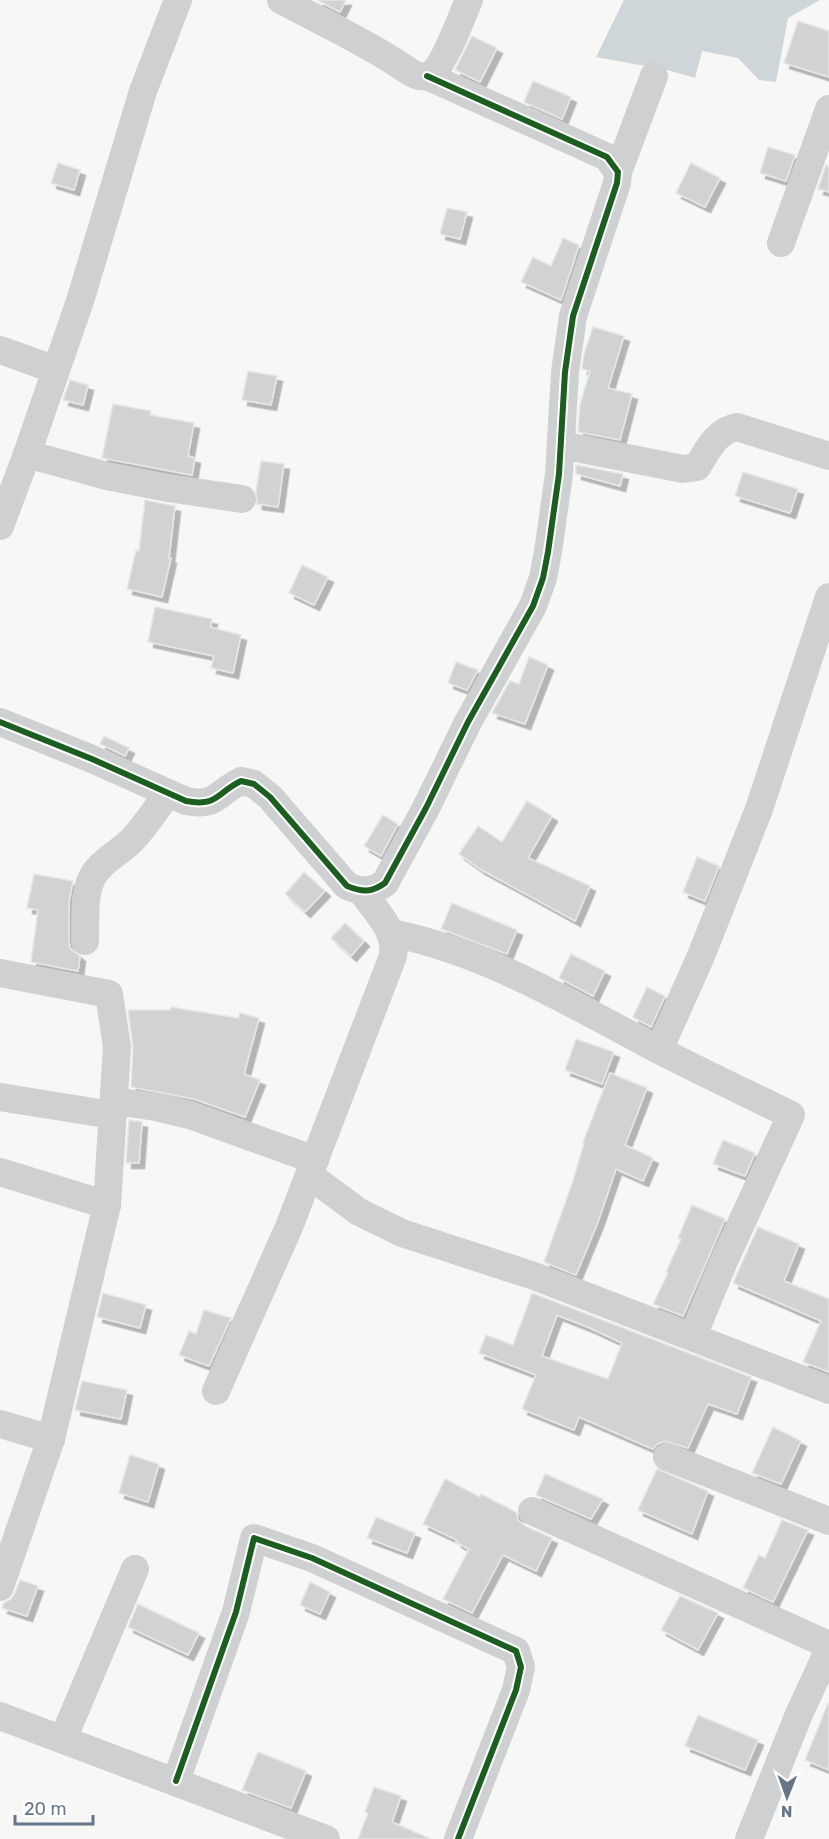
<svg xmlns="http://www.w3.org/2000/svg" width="829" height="1839" font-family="Rubik,sans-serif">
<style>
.water{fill:#ced6d9}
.building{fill:#d1d2d3;stroke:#e6e6e6;stroke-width:1.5;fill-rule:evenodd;filter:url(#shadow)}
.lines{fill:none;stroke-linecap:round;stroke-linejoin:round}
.minor{stroke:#ced0d1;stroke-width:28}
.cycleway-casing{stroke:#fff;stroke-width:10}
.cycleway{stroke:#1b5e20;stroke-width:6}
</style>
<defs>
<filter id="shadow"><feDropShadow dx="5.5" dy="5.5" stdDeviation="0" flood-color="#0004"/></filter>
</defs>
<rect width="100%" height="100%" fill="#f7f7f6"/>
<polygon class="water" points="624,0 820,0 788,18 776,82 759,80 738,58 702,51 695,78 667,70 596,57"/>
<g class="building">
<polygon points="317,0 346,0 340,12"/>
<polygon points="798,21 829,31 829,77 784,63"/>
<polygon points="472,36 497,48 480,82 455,70"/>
<polygon points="533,81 571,97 562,119 524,102"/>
<polygon points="768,147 795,155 786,181 760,173"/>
<polygon points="58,163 80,170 74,190 51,183"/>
<polygon points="691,163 720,178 705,207 676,193"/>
<polygon points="826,165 829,166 829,192 818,189"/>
<polygon points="447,208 467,212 460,239 440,234"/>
<polygon points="563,238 579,245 561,300 521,282 533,257 551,266"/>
<polygon points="593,327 624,336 608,388 632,394 620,440 578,432 580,405 590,371 582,369 584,354"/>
<polygon points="248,371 277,376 271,405 242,400"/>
<polygon points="70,380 88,385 83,405 63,400"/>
<polygon points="113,404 151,411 150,415 194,423 188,456 195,458 192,475 102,458"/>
<polygon points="261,461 284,464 278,507 257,504 256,491"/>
<polygon points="576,465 623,474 620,486 576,474"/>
<polygon points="743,472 798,489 790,513 735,496"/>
<polygon points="145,500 175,506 169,558 171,558 162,597 127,589 136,550 139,551"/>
<polygon points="302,565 328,577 314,605 289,593"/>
<polygon points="155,607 212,619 210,627 241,635 233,673 211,668 214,656 148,642"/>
<polygon points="529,657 548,665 525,724 492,713 510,681 519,684"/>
<polygon points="456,662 478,670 467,690 448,683"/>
<polygon points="104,736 129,748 125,756 100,744"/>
<polygon points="527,801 552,816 528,858 590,886 575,921 480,869 459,854 478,826 502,842"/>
<polygon points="383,815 398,824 381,856 364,846"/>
<polygon points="697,857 719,866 705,901 683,892"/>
<polygon points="304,872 325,891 305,912 285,894"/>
<polygon points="34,874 73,881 69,902 69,941 70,948 80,956 78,971 31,962 38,910 27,908"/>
<polygon points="452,903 517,930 507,954 441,929"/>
<polygon points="345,923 364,941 351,956 331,938"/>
<polygon points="571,954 605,971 593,996 559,978"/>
<polygon points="647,987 665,996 651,1027 633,1017"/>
<polygon points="171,1007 238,1018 240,1013 259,1018 244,1074 260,1080 245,1117 194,1099 131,1087 133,1048 128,1010 170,1010"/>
<polygon points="576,1039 614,1052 602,1084 565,1070"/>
<polygon points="610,1073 647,1088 625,1145 653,1158 643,1181 616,1169 598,1222 576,1275 544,1262 573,1181 584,1143 583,1142"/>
<polygon points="129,1120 142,1122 139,1163 126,1163"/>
<polygon points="723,1140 755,1153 745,1176 713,1164"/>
<polygon points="692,1205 725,1219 683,1316 653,1304 668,1273 666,1272 681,1239 678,1238"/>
<polygon points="758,1227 799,1244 784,1281 829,1299 829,1372 803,1362 821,1321 733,1283"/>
<polygon points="103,1293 146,1305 140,1328 97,1317"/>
<path d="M532,1293L751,1377L737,1414L708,1404L688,1448L665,1441L657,1444L653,1449L579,1417L574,1430L522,1409L536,1375L479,1353L486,1335L513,1345ZM557,1315L590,1328L622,1343L608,1379L542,1356Z"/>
<polygon points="204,1310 231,1318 209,1366 179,1355 189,1331 196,1334"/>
<polygon points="82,1381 127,1390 121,1419 75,1410"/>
<polygon points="773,1427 801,1441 781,1484 752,1473"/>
<polygon points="130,1455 159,1464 148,1502 119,1493"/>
<polygon points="657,1469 708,1491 692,1534 638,1510"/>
<polygon points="545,1474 603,1499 591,1519 536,1495"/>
<polygon points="445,1479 480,1497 481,1494 516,1512 518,1520 525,1526 552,1538 536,1571 503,1555 472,1613 443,1599 469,1549 456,1542 457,1540 423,1524"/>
<polygon points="376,1517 415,1533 407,1553 367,1538"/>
<polygon points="782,1520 808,1530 773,1602 743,1588 759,1555 765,1558"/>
<polygon points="20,1580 38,1586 27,1616 2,1608 4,1603 11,1599 15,1593"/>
<polygon points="310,1582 330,1592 320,1614 300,1605"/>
<polygon points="680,1596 718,1613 698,1650 661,1630"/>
<polygon points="138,1604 199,1633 188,1655 128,1627"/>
<polygon points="828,1703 829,1703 829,1770 805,1760"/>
<polygon points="698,1715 758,1740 745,1770 685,1746"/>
<polygon points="258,1752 306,1771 291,1808 242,1790"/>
<polygon points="374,1787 401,1796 392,1822 431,1839 358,1839 368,1813 365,1812"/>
</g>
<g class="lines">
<g class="minor">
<path d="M281,0C320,21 361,40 398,64C406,69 417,79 427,76C443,71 462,15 469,0"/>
<polyline points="618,172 654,76"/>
<polyline points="781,243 829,109"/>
<polyline points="0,350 56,370"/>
<path d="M561,445L683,469L697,467C708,450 716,431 737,427L829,456"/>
<polyline points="27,454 107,476 168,488 242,499"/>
<polyline points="0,526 27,454 80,301 143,91 178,0"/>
<path d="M0,722L92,759L186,801C218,807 216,793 241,781L254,784L270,797L347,886C362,892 371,893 385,883L426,808L468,722L533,606L543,578L548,552L559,474L565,372L573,316L617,183L618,172L607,157L427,76"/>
<path d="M391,933C483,951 569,1002 651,1046C697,1070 744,1092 791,1115L724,1261L693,1336"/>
<path d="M85,941C86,922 83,899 91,880C98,863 118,854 131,841C145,827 156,809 168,793"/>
<polyline points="0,973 109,994 117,1047 107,1205 51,1439 0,1587"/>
<polyline points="659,1050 701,956 759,809 829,597"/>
<polyline points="0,1097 112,1115"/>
<polyline points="114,1101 156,1107 190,1115 315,1160"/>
<polyline points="0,1172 107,1205"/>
<polyline points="309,1175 359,1212 402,1233 534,1276 829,1390"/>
<path d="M216,1391L289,1227L393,956C397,931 376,911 362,892"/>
<polyline points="0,1424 51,1439"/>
<polyline points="667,1457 829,1521"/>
<polyline points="532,1511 829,1645"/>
<polyline points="0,1716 326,1839"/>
<polyline points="63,1739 135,1569"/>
<polyline points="176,1781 236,1612 254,1538 312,1558 516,1651 521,1667 516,1690 458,1839"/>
<polyline points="749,1839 799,1714 829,1649"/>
</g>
<g class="cycleway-casing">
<g id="cycleway">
<path d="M0,722L92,759L186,801C218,807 216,793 241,781L254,784L270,797L347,886C362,892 371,893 385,883L426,808L468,722L533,606L543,578L548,552L559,474L565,372L573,316L617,183L618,172L607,157L427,76"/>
<polyline points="176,1781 236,1612 254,1538 312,1558 516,1651 521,1667 516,1690 458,1839"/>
</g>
</g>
<use href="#cycleway" class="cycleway"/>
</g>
<g transform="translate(787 1797) rotate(181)" stroke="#ffffff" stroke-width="4.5" paint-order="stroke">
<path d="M0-4.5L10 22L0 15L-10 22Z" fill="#667687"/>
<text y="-9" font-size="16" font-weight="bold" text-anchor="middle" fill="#667687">N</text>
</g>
<path d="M15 1815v9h78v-9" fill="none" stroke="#667687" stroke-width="3"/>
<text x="24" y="1815" font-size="18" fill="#667687" stroke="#ffffff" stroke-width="4.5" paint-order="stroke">20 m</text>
</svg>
